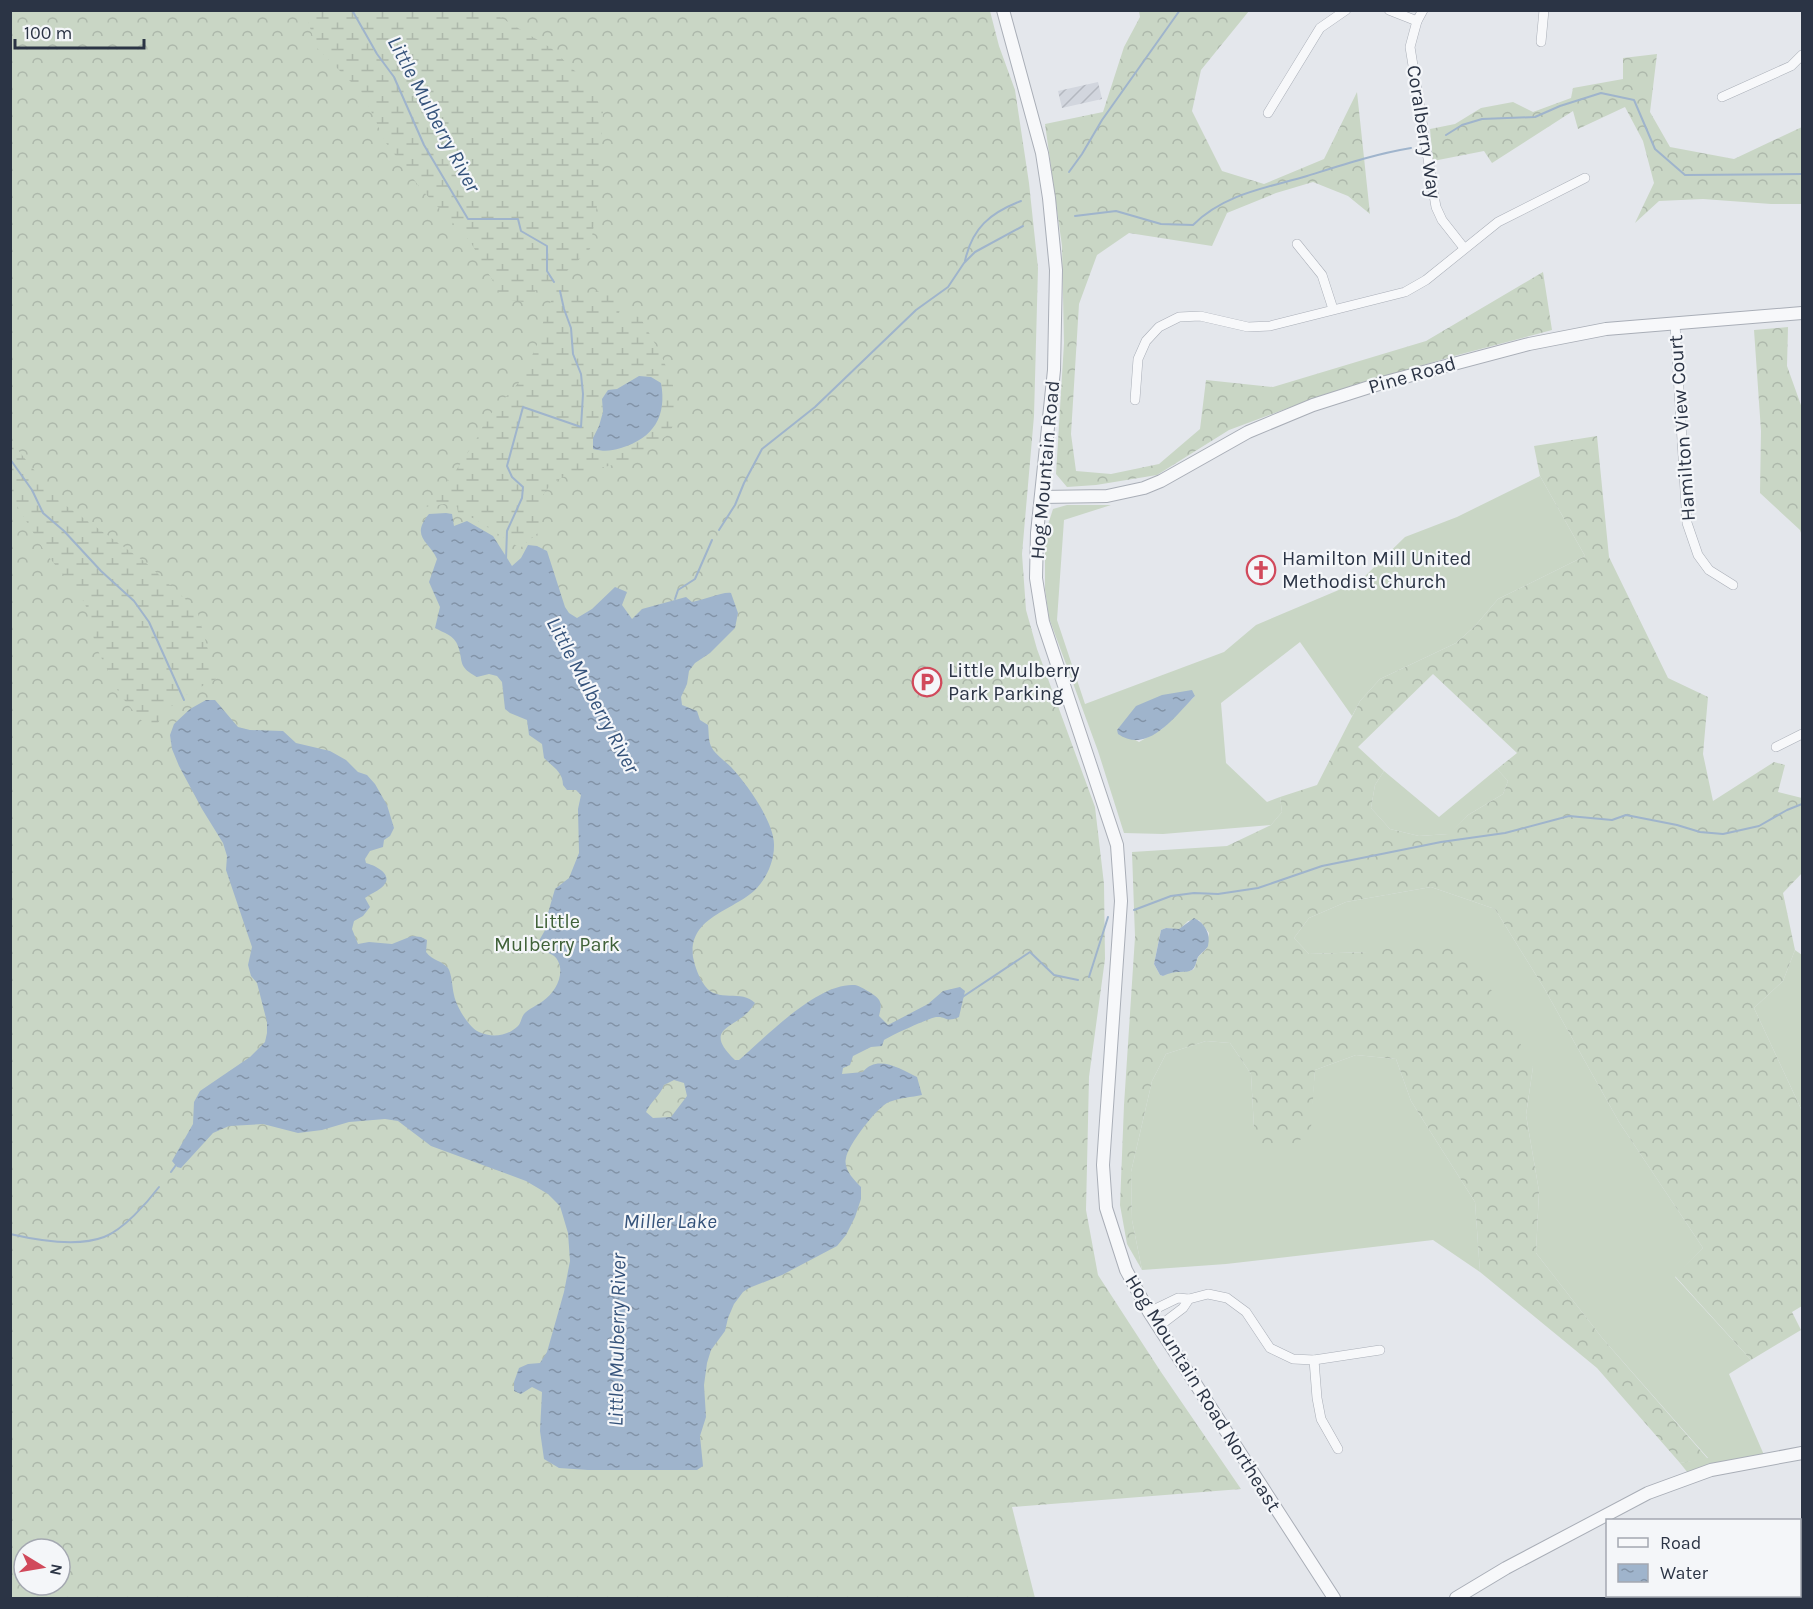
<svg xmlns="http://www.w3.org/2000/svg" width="1813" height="1609" font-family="Karla,sans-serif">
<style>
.industrial{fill:url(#industrial-furrows)}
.grass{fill:#c9d6c5;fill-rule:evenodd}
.forest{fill:url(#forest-crowns);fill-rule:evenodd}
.wetland{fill:url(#wetland-marsh);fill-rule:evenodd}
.water{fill:url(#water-ripples);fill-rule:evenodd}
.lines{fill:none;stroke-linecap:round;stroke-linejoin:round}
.stream{stroke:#9fb4cc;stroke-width:2}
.minor-casing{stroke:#a9aeb7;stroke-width:10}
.tertiary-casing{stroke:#a9aeb7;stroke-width:14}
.minor{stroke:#f7f8fa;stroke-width:9}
.tertiary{stroke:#f7f8fa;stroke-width:12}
.labels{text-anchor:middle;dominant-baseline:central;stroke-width:4.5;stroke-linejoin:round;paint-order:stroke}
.street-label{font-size:20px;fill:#2b3445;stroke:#f4f6f9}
.poi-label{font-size:20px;fill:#2b3445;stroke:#f4f6f9;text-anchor:start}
.park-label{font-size:20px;fill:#3f6138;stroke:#f4f6f9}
.water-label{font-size:21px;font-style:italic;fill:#34527a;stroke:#f4f6f9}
</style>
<defs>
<pattern id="industrial-furrows" width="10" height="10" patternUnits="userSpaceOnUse" patternTransform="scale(1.5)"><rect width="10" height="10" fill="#d2d6de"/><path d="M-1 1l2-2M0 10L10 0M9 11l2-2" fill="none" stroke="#b4b8c0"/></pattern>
<pattern id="forest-crowns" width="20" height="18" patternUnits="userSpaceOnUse" patternTransform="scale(1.5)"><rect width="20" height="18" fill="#c9d6c5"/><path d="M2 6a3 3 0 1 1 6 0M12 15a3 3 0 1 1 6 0" fill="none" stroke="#adb8ab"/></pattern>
<pattern id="wetland-marsh" width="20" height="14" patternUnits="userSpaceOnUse" patternTransform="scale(1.5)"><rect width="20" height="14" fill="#c9d6c5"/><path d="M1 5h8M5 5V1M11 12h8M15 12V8" fill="none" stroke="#adb8ab"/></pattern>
<pattern id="water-ripples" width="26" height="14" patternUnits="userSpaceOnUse" patternTransform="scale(1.5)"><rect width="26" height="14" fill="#9fb4cc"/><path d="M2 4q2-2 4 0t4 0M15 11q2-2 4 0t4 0" fill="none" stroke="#8293a7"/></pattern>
</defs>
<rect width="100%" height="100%" fill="#e4e7ec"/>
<polygon class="industrial" points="1098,82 1102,99 1062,108 1058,91"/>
<g class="grass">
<path d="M1540,476L1585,556L1498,599L1475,626L1456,643L1380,679L1360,701L1352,716L1300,642L1221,703L1226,763L1267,802L1280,797L1282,812L1271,825L1163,834L1124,833L1098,751L1049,618L1045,589V534L1053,509L1067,505H1111L1064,520L1057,620L1085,704L1224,652L1256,625L1360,581L1405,537L1457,517ZM1195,696L1162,729L1139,742L1117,730L1127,719Z"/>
<polygon points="1497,769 1508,781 1503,794 1468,815 1449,834 1419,836 1390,829 1371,808 1375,785 1384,771 1439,817"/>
<polygon points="1431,887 1495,909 1544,988 1619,1122 1703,1248 1675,1277 1751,1360 1729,1374 1764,1455 1688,1473 1680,1463 1708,1458 1603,1339 1536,1253 1539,1191 1526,1115 1533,1067 1367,952 1309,954 1294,938 1309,918 1346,902"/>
<polygon points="1795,950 1802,955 1802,1111 1754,1008 1783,981"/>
<polygon points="1206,1041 1230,1043 1251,1074 1254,1128 1310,1128 1315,1070 1356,1055 1396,1059 1411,1101 1475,1202 1480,1272 1433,1240 1226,1264 1142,1270 1132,1220 1131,1172 1152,1081 1166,1054"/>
</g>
<g class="forest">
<path d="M11,11H990L999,46L1015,90L1029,183L1038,268L1034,416L1022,554L1026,610L1037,649L1095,807L1104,884L1105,959L1089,1077L1086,1210L1098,1275L1161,1372L1241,1489L1012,1507L1035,1598H11ZM24,1549H60V1585H24Z"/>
<polygon points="1139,11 1249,11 1201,70 1192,111 1222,171 1264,184 1324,159 1357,92 1370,214 1348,196 1313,182 1276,193 1227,213 1212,246 1129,233 1097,255 1079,304 1071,434 1076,471 1111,474 1159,464 1200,429 1206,380 1273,387 1426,341 1543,272 1552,330 1454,356 1326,394 1229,430 1157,475 1096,485 1067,487 1056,474 1064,343 1062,246 1045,124 1103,112 1124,47 1140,17"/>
<polygon points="1657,54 1650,112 1670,147 1734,159 1802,127 1802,204 1771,204 1703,199 1659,201 1635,223 1654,183 1643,141 1625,107 1578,129 1573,111 1492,163 1484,151 1433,161 1430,129 1455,124 1481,108 1513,102 1533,112 1571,98 1573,88 1623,79 1623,58"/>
<polygon points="1788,327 1787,366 1802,408 1802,536 1800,530 1760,493 1761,431 1754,330"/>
<path d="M1597,436L1609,557L1668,678L1708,697L1703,754L1713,801L1774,762L1785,765L1778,792L1802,798V873L1783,893L1795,950L1783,981L1754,1008L1802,1111V1306L1792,1312L1801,1330L1751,1360L1675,1276L1703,1248L1619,1122L1544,988L1495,909L1431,887L1346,902L1309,918L1294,938L1309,954L1367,952L1437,941L1469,949L1533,1067L1526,1115L1539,1191L1536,1253L1603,1339L1708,1459L1680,1463L1597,1368L1480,1272L1475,1202L1411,1101L1396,1059L1356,1055L1315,1070L1311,1128L1290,1151L1262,1149L1254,1128L1251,1074L1230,1043L1206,1041L1166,1054L1152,1081L1131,1172L1132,1220L1142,1270L1127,1244L1120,1205L1124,1105L1135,937L1132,852L1227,846L1271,825L1282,812L1280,797L1317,785L1360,701L1380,679L1456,643L1475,626L1498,599L1585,556L1540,476L1534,446ZM1433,674L1517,753L1497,769L1508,781L1503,794L1468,815L1448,834L1419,836L1390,829L1371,808L1375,785L1384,771L1358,747ZM1199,920L1209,933L1206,949L1198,957L1194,969L1190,971H1172L1163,976L1160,975L1154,964L1161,930L1166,928L1179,930L1188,921Z"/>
</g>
<g class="wetland">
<path d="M305,11H490L551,48L580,76L603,109L598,199L590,249L567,271L569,284L575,295C598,294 603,283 622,302L619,313L640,317C656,345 691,401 670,431C668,435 663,438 660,441C648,451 635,459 620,463C594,472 553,468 541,500C538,509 540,523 539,532L520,548L473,518L459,517L457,507L444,504L425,507L453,475L476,440L487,418L521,380L540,338L545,313L554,295L552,286H541L524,302L503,299L470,241L421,189L386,143L363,94L316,47ZM639,376L593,438C597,430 601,423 602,415C604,403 601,401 608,390L617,389Z"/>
<polygon points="10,440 58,500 145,562 197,610 216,679 189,693 165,711 152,733 120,695 96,647 85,603 45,552 11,496"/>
</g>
<g class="water">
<path d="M639,376L651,377L661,383C667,416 654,438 621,448C610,451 605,452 593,449V438L599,426L603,412L602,399L608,390L617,389Z"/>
<path d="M446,513L452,514L454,526L467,521L493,536L512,566L521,558L528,545L537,546L547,551L565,607L569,613L577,618L592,609L615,587L627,592L622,605L632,619L642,609L686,597L692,602C704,600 724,591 731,593L738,613L735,628L710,653L695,663L689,671L687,684L681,697L682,705L697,711L700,720L708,725C709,732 708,742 712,748C716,755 725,761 731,767C747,784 775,823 774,846C774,861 767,877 757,888C735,911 688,916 693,957C695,967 699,978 705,986C717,1003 742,989 755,1003C740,1030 699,1025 735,1060H739C766,1037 818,982 855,985C860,986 866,990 871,993C882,1000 882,1004 879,1016L888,1025L928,1004L943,991L960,987L965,991L959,1017C945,1023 947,1016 936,1017C927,1019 892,1035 884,1040L882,1046L871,1047L853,1056L850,1065L843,1068L842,1074L863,1072C877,1054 901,1069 917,1077L922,1095C912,1097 899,1098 889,1102C877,1107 848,1145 846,1158C843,1169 854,1180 861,1187V1199L855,1217L846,1235L837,1246L782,1275L749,1288L743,1292L734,1304L728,1318L725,1331L711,1350L707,1363L704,1385L706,1417L700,1436L703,1466L697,1470H588L559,1468L544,1459L540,1431L542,1392L532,1387L521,1394L514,1391V1382L519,1368L528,1364L540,1363L547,1352L564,1292L570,1261L568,1233L560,1206L548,1194L526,1181L431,1146L398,1121L385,1119L349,1122L322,1130L298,1133L263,1124L229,1126L213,1133L181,1168L177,1167L172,1161L193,1124L194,1102L200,1091L250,1057L265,1042L267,1033V1022L257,983L251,976L248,965L252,947L226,870L227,856L223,843L202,809L179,766L172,749L170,735L174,724L190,709L206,700H215L238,727L250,730L283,731L296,743L330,751L346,760L358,772L367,775L375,784L387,805L394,828L390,836L384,840L383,847L370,851L365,859L366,863C377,866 396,876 381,888C376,892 370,894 365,898L370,907L363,916L354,921L352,929L358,944L369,942L392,944L412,936L421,937L427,940L426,952C433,961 441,960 448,968C452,974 452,987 454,995C456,1006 469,1028 479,1032C492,1038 508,1036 518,1026C521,1023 521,1018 524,1014C528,1009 538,1005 543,1001C555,993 565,975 558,961C554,952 543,953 536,946L548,925V913L555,889L569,878L579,853L578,809L581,795L576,790H567L563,785C563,772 553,767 544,758L542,744L529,735L527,720L510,713L505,709L502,682L497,676L489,674L477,677C457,666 464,663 458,646C454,635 444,633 435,628L440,607L429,582L437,559C429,541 410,537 429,514ZM674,1080L684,1083L687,1096L671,1117L653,1118L646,1112C651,1101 660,1096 664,1085Z"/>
<path d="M1192,690L1195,696C1175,716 1148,755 1118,734L1117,730L1136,706L1162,695Z"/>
<path d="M1194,918C1205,923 1211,934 1208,946C1206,950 1201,953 1198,957C1196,961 1196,967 1192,970C1186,974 1176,969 1163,976L1160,975L1154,964L1161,930L1166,928L1179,929Z"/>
</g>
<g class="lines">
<g class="stream">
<polyline points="352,10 377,54 394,77 424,145 468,219 518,219 521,231 547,246 547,271 554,282"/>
<polyline points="1446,135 1462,125 1482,119 1535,117 1560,106 1601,93 1634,100 1655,149 1685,175 1802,174"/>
<polyline points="1069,172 1082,154 1102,120 1180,10"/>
<path d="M1075,216L1116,211L1161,224L1193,225C1224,194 1266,188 1307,176C1342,165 1375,154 1411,148"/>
<path d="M965,261C972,228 990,213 1021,201"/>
<polyline points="10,459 32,490 43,513 64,531 101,571 134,601 149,622 184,700"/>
<polyline points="719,530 735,505 744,483 762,449 815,407 916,310 948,287 964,263 975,252 1023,226"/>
<polyline points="506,559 507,531 522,498 523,487 512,477 507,466 523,407 581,427 583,394 581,374 573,354 571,328 564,309 560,291"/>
<polyline points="675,599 678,590 695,579 712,540"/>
<polyline points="1134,910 1171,896 1194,893 1218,894 1258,888 1322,866 1441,842 1505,833 1569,816 1612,820 1626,815 1677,825 1700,832 1723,834 1759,826 1787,810 1802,804"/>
<polyline points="1089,977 1108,917"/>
<polyline points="961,998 1030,952 1054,975 1078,980"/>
<polyline points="171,1172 176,1165"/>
<path d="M10,1234C36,1240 78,1247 104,1237C123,1230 147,1203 159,1187"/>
</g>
<g class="minor-casing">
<g id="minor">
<polyline points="1389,10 1417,21"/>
<polyline points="1423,10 1417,21 1410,47 1430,171 1436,207 1442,220 1464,248"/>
<polyline points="1541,42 1544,10"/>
<polyline points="1722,97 1791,66 1802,55"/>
<polyline points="1268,113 1320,28 1346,10"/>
<polyline points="1297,244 1322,275 1333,309"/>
<polyline points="1675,324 1687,523 1698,555 1709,570 1733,585"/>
<polyline points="1135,400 1138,359 1146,341 1159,327 1179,317 1200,316 1248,327 1270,326 1405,292 1426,280 1498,222 1585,178"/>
<polyline points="1776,747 1802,734"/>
<polyline points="1149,1312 1178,1298 1189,1299 1208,1294 1227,1298 1246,1312 1270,1348 1293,1359 1314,1360 1380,1350"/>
<polyline points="1158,1327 1183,1308 1189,1299"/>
<polyline points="1314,1360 1317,1398 1321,1419 1338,1449"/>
</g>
</g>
<g class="tertiary-casing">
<g id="tertiary">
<polyline points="1003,10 1042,153 1049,198 1056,270 1054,370 1037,533 1036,578 1043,622 1117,845 1121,901 1103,1165 1106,1208 1126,1270 1149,1312 1334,1598"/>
<polyline points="1041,497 1107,496 1144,488 1161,481 1248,432 1313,405 1382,383 1529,344 1606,329 1802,313"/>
<polyline points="1456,1598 1506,1568 1648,1493 1711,1470 1802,1453"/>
</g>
</g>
<use href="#minor" class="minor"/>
<use href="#tertiary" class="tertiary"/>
</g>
<defs>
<g id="church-ring" transform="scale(1.5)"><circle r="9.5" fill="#f4f6f9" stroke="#d1495b" stroke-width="1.5"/><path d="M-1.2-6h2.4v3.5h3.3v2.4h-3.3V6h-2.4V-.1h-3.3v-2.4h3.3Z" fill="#d1495b"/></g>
<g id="parking-ring" transform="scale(1.5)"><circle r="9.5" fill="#f4f6f9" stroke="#d1495b" stroke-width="1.5"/><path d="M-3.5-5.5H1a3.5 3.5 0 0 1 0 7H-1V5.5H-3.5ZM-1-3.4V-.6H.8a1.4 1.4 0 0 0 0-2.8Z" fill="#d1495b"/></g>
</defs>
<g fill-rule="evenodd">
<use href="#church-ring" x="1261" y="570"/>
<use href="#parking-ring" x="927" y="682"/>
</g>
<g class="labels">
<g class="street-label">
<text transform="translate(1424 132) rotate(81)">Coralberry Way</text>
<text transform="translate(1412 375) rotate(-16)">Pine Road</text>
<text transform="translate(1682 428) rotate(-94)">Hamilton View Court</text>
<text transform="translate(1045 470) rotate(-85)">Hog Mountain Road</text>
<text transform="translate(1203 1393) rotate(58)">Hog Mountain Road Northeast</text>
</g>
<g class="poi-label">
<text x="1282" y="558">Hamilton Mill United<tspan x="1282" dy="23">Methodist Church</tspan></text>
<text x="948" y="670">Little Mulberry<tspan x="948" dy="23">Park Parking</tspan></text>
</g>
<g class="park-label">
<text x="557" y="921">Little<tspan x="557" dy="23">Mulberry Park</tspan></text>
</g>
<g class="water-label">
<text transform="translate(434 114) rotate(62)">Little Mulberry River</text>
<text transform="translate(593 695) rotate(62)">Little Mulberry River</text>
<text x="670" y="1221">Miller Lake</text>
<text transform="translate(617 1340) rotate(-89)">Little Mulberry River</text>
</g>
</g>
<rect width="1813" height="1609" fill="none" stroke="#2b3445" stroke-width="24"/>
<rect x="1606" y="1519" width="195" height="78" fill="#f4f6f9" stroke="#a4a8b1" stroke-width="1.5"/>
<rect x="1618" y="1538" width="30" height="9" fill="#f7f8fa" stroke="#a4a8b1" stroke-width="1.5"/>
<text x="1660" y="1549" font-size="18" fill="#2b3445">Road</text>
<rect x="1618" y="1564" width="30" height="18" fill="url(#water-ripples)" stroke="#a4a8b1" stroke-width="1.5"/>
<text x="1660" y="1579" font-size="18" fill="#2b3445">Water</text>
<g transform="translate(42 1567) rotate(101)"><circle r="28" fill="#f4f6f9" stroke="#a4a8b1" stroke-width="1.5"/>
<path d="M0-4.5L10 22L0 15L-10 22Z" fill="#d1495b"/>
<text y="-9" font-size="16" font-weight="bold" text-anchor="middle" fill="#2b3445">N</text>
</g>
<path d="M15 39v9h129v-9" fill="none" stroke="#2b3445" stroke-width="3"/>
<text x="24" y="39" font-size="18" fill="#2b3445" stroke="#f4f6f9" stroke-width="4.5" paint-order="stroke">100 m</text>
</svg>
